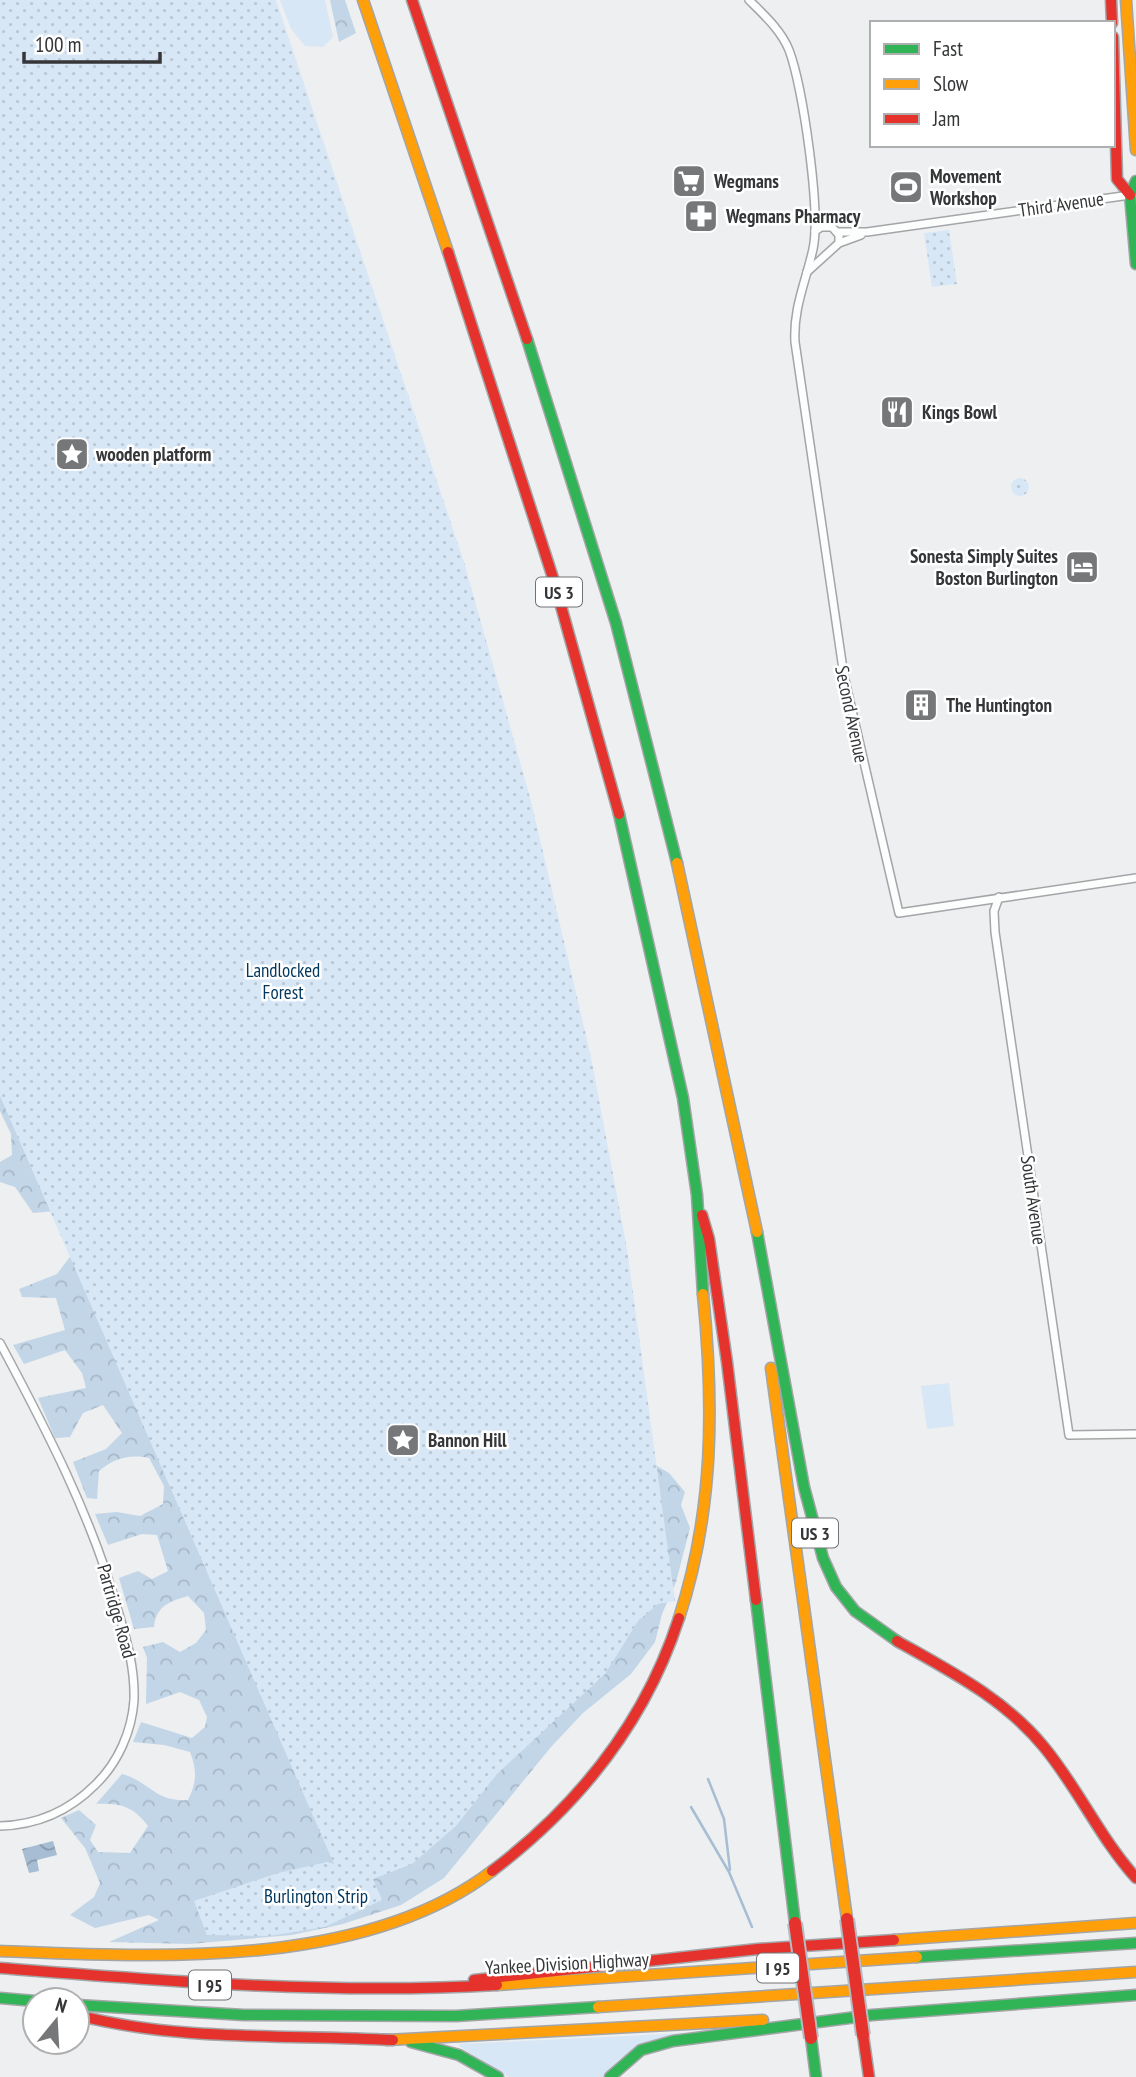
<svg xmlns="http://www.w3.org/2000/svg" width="1136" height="2077" font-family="'PT Sans Narrow',sans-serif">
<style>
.green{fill:#d8e7f6}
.forest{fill:url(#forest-crowns)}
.park{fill:url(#park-dots)}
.water{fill:url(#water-waves)}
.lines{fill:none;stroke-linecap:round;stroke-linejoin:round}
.stream{stroke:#a6bdd3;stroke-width:2.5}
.street-casing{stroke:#a3a5a7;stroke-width:10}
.fast-casing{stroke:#a3a5a7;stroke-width:13}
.slow-casing{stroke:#a3a5a7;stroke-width:13}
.jam-casing{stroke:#a3a5a7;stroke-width:13}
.street{stroke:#fcfdfd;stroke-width:7}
.fast{stroke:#30b455;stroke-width:10}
.slow{stroke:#ff9f0a;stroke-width:10}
.jam{stroke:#e5322d;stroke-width:10}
.jam-bridge-casing{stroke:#b4bcc4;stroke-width:16;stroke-linecap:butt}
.jam-bridge{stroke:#e5322d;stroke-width:12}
.labels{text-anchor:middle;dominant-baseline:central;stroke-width:5;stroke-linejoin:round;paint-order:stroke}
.shield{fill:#fff;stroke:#717274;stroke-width:2}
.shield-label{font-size:18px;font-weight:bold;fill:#343638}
.poi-label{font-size:19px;font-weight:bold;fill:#343638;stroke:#fff;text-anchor:start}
.street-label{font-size:19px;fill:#343638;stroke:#fff}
.park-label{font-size:19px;fill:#00375e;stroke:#fff}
</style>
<defs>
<pattern id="forest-crowns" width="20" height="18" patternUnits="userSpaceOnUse" patternTransform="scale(1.75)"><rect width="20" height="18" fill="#c2d6e8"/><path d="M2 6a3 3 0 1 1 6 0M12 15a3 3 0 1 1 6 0" fill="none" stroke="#a7b8c8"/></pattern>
<pattern id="park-dots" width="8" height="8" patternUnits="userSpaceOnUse" patternTransform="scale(1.75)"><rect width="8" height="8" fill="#d8e7f6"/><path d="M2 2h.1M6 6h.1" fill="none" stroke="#bac7d4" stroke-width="1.8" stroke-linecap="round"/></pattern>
<pattern id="water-waves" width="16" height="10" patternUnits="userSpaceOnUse" patternTransform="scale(1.75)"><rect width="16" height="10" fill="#a6bdd3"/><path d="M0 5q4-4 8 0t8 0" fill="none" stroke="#889aac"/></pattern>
</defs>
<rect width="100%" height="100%" fill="#edeff1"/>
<g class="green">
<polygon points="280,0 325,0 333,37 323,47 305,46 291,29"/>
<polygon points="949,1383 954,1426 927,1429 921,1386"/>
<path d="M686,2033C652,2045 627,2043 604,2077H509L459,2046L460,2044Z"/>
</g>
<g class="forest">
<polygon points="330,0 345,0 356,33 339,42"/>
<path d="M0,1078L669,1473L685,1492L681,1505L690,1528L676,1582L662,1614L655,1642L631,1674L583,1713L551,1747L444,1878L401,1905L343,1924L292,1935L190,1944L109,1942L159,1920L149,1915L95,1928L70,1915L94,1897L100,1883L85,1848L61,1818L79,1810L96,1825L90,1840L98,1852L130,1853L148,1826C133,1806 120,1803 96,1804L122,1774C151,1782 154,1802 188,1800C197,1782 197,1770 190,1752L164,1745L133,1742L141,1722L192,1738L205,1727L207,1717L199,1700L180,1692L146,1704L147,1658L143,1647L163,1642L180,1652L196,1643L206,1630L204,1613L188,1596C170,1601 156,1606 154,1627L134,1629L119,1578L138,1571L152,1579L168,1571L157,1535L142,1534L108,1545L95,1514L117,1512L140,1516L163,1504L164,1486L149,1458C129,1454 115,1458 99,1471L97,1499L87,1498L73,1462L106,1449L122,1433L103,1405L83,1413L70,1437L55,1438L38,1398L86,1388L82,1373L65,1350L24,1364L13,1345L65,1330L56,1298L22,1297L19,1289L57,1274L72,1254L55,1211L33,1213L15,1187L0,1182V1162L12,1155L11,1134L0,1111Z"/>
</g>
<g class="park">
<polygon points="0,0 276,0 464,562 531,801 591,1057 627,1249 675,1601 658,1604 638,1621 605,1674 497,1774 456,1826 412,1864 373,1879 382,1900 325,1927 269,1936 207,1935 194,1901 278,1873 327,1862 334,1864 0,1096"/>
<polygon points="949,230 957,284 932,287 924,233"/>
<circle cx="1020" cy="487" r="9"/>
</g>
<polygon class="water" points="53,1841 57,1855 37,1860 39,1871 29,1873 22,1849"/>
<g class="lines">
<g class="stream">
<polyline points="708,1779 724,1819 730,1870"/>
<polyline points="691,1807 729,1872 752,1927"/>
</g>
<g class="street-casing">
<g id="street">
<path d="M749,0C764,15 781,30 789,50C803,87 821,212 813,249C806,281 793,308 795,342L844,676L899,913L1136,878"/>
<polyline points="837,232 867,232 1130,195"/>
<polyline points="839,243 861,235"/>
<polyline points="807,272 839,243 839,235 832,227 821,227 815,231"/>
<polyline points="999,897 994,911 995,932 1069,1435 1136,1434"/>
<path d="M0,1343C46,1429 92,1517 118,1611C127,1640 135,1669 134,1700C132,1731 118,1763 95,1785C69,1811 37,1825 0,1826"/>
</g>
</g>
<g class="fast-casing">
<g id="fast">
<polyline points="1136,181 1130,195 1136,264"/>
<polyline points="527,339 616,623 677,863"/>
<polyline points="619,814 683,1098 697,1195 703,1294"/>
<polyline points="757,1232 804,1487 823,1558 836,1587 855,1611 897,1641"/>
<polyline points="756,1600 795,1923"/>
<polyline points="917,1957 1136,1943"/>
<polyline points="0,1998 35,2001"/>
<polyline points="77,2005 244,2015 456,2016 598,2007"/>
<polyline points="811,2038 816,2077"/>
<polyline points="411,2042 459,2055 498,2077"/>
<polyline points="610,2077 641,2050 673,2041 872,2015 1136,1995"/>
</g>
</g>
<g class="slow-casing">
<g id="slow">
<polyline points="363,0 448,252"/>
<polyline points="1126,0 1136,150"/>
<polyline points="677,863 757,1232"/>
<polyline points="771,1368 847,1919"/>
<path d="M679,1618C714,1511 714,1405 703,1294"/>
<polyline points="894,1940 1136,1923"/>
<path d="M0,1951C154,1957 363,1970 492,1871"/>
<polyline points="497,1985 917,1957"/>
<polyline points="598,2007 1136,1972"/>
<polyline points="387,2040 763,2020"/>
</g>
</g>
<g class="jam-casing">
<g id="jam">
<polyline points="412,0 527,339"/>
<polyline points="1111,0 1112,23"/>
<polyline points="1113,37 1117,179 1130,195"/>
<polyline points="448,252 554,581 619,814"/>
<polyline points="702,1215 709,1239 727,1362 756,1600"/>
<path d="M897,1641C950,1671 1005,1699 1044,1747C1078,1788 1100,1838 1136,1878"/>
<path d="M492,1871C579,1805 645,1723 679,1618"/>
<path d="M0,1968C165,1981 331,1995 497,1985"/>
<polyline points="474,1980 758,1949 894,1940"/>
<path d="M77,2015C181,2042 287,2034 393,2040"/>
<polyline points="863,2035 869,2077"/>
</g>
</g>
<use href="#street" class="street"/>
<use href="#fast" class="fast"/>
<use href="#slow" class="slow"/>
<use href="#jam" class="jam"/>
<g class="jam-bridge-casing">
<g id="jam-bridge">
<polyline points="847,1919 863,2035"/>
<polyline points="795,1923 811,2038"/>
</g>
</g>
<use href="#jam-bridge" class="jam-bridge"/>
</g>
<defs>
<g id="supermarket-square" transform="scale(1.75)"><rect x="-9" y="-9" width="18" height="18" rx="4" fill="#757779" stroke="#fff"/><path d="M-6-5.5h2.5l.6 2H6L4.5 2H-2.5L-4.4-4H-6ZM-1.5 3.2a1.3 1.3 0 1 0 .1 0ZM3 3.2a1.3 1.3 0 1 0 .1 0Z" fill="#fff"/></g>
<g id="stadium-square" transform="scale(1.75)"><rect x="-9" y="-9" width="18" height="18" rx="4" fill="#757779" stroke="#fff"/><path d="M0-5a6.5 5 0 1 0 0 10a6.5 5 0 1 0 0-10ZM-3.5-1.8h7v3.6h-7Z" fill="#fff"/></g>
<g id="pharmacy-square" transform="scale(1.75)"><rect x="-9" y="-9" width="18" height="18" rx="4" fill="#757779" stroke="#fff"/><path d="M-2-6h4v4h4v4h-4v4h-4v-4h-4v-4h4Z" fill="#fff"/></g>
<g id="restaurant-square" transform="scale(1.75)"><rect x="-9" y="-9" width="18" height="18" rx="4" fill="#757779" stroke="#fff"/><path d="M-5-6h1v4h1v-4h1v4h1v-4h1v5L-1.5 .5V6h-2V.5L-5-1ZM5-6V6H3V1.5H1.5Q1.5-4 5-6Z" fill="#fff"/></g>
<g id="sight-square" transform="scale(1.75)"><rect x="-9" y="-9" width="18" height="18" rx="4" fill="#757779" stroke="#fff"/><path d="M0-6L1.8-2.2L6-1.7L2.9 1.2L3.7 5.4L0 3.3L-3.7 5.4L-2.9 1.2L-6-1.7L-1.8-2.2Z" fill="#fff"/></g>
<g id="hotel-square" transform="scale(1.75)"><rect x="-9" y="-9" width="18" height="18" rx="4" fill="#757779" stroke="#fff"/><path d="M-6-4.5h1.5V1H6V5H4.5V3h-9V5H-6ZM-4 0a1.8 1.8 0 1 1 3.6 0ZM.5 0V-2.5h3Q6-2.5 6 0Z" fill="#fff"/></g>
<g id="building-square" transform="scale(1.75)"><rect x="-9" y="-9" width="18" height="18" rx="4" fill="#757779" stroke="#fff"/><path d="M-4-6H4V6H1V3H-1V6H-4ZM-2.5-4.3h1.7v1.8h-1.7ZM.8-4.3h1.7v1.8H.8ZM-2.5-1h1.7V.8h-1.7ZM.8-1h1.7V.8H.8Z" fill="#fff"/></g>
</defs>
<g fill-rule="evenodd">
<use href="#supermarket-square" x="689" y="181"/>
<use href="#stadium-square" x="906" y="187"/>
<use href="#pharmacy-square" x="701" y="216"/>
<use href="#restaurant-square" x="897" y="412"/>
<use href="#sight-square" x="72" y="454"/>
<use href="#hotel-square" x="1082" y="567"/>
<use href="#building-square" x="921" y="705"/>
<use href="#sight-square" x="403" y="1440"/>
</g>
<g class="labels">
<g class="shield">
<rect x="536" y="577.5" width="46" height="29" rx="5"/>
<rect x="792" y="1518.5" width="46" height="29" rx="5"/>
<rect x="757" y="1953.5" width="42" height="29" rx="5"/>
<rect x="189" y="1970.5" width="42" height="29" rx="5"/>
</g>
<g class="shield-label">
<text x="559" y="592">US 3</text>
<text x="815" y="1533">US 3</text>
<text x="778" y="1968">I 95</text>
<text x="210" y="1985">I 95</text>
</g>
<g class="poi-label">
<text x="930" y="176">Movement<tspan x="930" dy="22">Workshop</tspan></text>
<text x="714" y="181">Wegmans</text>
<text x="726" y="216">Wegmans Pharmacy</text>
<text x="922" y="412">Kings Bowl</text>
<text x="96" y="454">wooden platform</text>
<text x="1058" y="556" text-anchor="end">Sonesta Simply Suites<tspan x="1058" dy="22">Boston Burlington</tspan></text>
<text x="946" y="705">The Huntington</text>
<text x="428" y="1440">Bannon Hill</text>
</g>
<g class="street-label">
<text transform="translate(1061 204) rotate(-8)">Third Avenue</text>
<text transform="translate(852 714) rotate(78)">Second Avenue</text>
<text transform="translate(1034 1200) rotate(82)">South Avenue</text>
<text transform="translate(117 1611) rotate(74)">Partridge Road</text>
<text transform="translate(567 1963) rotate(-3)">Yankee Division Highway</text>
</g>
<g class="park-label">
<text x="283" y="970">Landlocked<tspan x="283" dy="22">Forest</tspan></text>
<text x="316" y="1896">Burlington Strip</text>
</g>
</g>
<rect x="870" y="21" width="245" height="126" fill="#ffffff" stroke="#aeafaf" stroke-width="2"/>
<rect x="884" y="44" width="35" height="10" fill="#30b455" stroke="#aeafaf" stroke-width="2"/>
<text x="933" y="56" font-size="21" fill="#343638">Fast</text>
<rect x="884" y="79" width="35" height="10" fill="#ff9f0a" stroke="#aeafaf" stroke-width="2"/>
<text x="933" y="91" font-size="21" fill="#343638">Slow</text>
<rect x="884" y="114" width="35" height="10" fill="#e5322d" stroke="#aeafaf" stroke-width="2"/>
<text x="933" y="126" font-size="21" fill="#343638">Jam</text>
<g transform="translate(56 2021) rotate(18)"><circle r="33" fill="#ffffff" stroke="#aeafaf" stroke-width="2"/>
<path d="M0-5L12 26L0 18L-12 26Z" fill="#757779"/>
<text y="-10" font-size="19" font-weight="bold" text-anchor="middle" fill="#343638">N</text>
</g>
<path d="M24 52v10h136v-10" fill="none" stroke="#343638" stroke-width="3.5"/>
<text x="35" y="52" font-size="21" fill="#343638" stroke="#ffffff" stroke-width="5" paint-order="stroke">100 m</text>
</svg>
